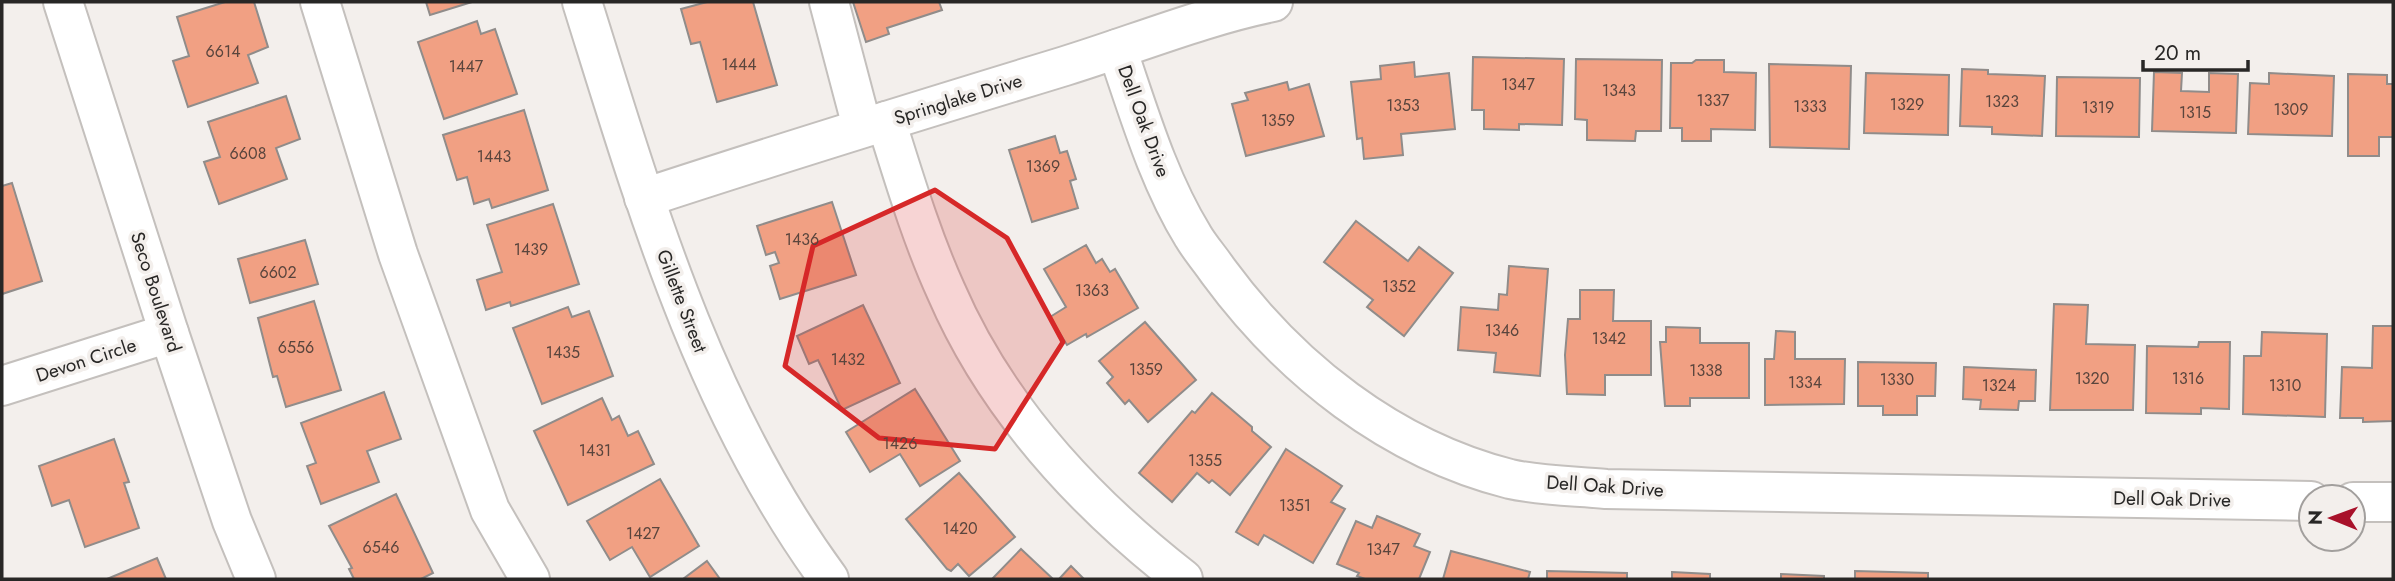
<svg xmlns="http://www.w3.org/2000/svg" width="2395" height="581" font-family="Jost,sans-serif">
<style>
.building{fill:#f1a083;stroke:#908c8a;stroke-width:2}
.lines{fill:none;stroke-linecap:round;stroke-linejoin:round}
.minor-casing{stroke:#c4c0bd;stroke-width:42}
.minor{stroke:#fff;stroke-width:38}
.marked{fill:#d62828;fill-opacity:0.2;stroke:#d62828;stroke-width:5;stroke-linejoin:round}
.labels{text-anchor:middle;dominant-baseline:central;stroke-width:7;stroke-linejoin:round;paint-order:stroke}
.number-label{font-size:16px;fill:#5a453d}
.street-label{font-size:19px;fill:#282726;stroke:#f3efec}
</style>
<rect width="100%" height="100%" fill="#f3efec"/>
<g class="building">
<polygon points="225,2 254,2 268,47 248,55 258,83 188,107 173,61 189,56 177,17"/>
<polygon points="426,2 472,2 430,15"/>
<polygon points="707,2 753,2 777,85 717,102 700,42 691,44 681,9"/>
<polygon points="853,2 939,2 942,10 887,28 889,34 866,42"/>
<polygon points="477,21 481,34 495,29 517,94 444,119 418,42"/>
<polygon points="1473,57 1564,59 1562,125 1519,124 1519,130 1484,129 1484,110 1472,110"/>
<polygon points="1576,59 1662,60 1661,131 1636,131 1635,141 1587,140 1587,120 1575,119"/>
<polygon points="1696,60 1724,60 1724,72 1756,73 1755,130 1711,129 1711,141 1682,141 1682,128 1670,128 1671,63 1692,63"/>
<polygon points="1414,62 1415,77 1449,73 1455,129 1401,134 1403,155 1364,159 1362,138 1357,139 1351,82 1381,79 1380,66"/>
<polygon points="1769,64 1851,66 1849,149 1770,147"/>
<polygon points="1962,69 1988,70 1988,74 2045,76 2042,136 1992,134 1992,127 1960,126"/>
<polygon points="2154,72 2182,73 2181,91 2209,92 2209,73 2238,74 2236,133 2152,131"/>
<polygon points="1866,73 1949,75 1948,135 1864,133"/>
<polygon points="2269,73 2334,76 2332,136 2248,134 2250,83 2269,84"/>
<polygon points="2348,74 2387,75 2387,84 2393,84 2393,137 2379,137 2379,156 2348,156"/>
<polygon points="2057,77 2140,78 2139,137 2056,136"/>
<polygon points="1287,82 1289,90 1309,84 1324,136 1246,156 1232,104 1248,100 1245,93"/>
<polygon points="286,96 300,139 276,148 287,179 219,204 204,162 220,157 208,122"/>
<polygon points="524,110 548,190 492,208 489,199 474,204 467,177 457,180 443,135"/>
<polygon points="1055,136 1060,153 1067,151 1076,179 1070,181 1078,208 1032,222 1009,150"/>
<polygon points="12,183 42,281 2,294 2,186"/>
<polygon points="832,202 856,275 780,299 770,266 779,263 775,252 766,255 757,226"/>
<polygon points="553,204 579,284 511,306 510,302 486,310 477,280 502,272 487,225"/>
<polygon points="1356,221 1408,261 1419,247 1453,273 1404,336 1367,307 1373,300 1324,262"/>
<polygon points="305,240 318,284 250,303 238,259"/>
<polygon points="1086,245 1096,263 1102,259 1110,272 1115,269 1138,308 1087,337 1086,334 1067,345 1050,317 1066,307 1044,269"/>
<polygon points="1509,266 1548,269 1540,376 1494,372 1496,353 1458,350 1461,307 1498,310 1499,294 1507,295"/>
<polygon points="1580,290 1614,290 1613,321 1651,321 1651,375 1605,375 1605,395 1567,394 1565,355 1568,319 1580,319"/>
<polygon points="314,301 341,390 286,407 277,376 273,377 258,318"/>
<polygon points="2054,304 2088,305 2086,344 2135,345 2133,410 2050,410"/>
<polygon points="863,305 900,383 842,410 818,360 809,364 797,336"/>
<polygon points="568,307 572,317 589,311 613,376 542,404 513,328"/>
<polygon points="1145,322 1196,380 1148,422 1129,400 1125,404 1107,383 1113,377 1099,361"/>
<polygon points="2373,326 2393,326 2393,421 2363,422 2363,418 2340,418 2342,367 2372,368"/>
<polygon points="1666,327 1700,328 1700,343 1749,343 1749,398 1690,398 1690,406 1665,406 1660,342 1666,342"/>
<polygon points="1776,331 1795,332 1795,359 1845,359 1844,404 1765,405 1765,359 1774,359"/>
<polygon points="2262,332 2327,334 2325,417 2243,414 2244,356 2261,356"/>
<polygon points="2199,342 2230,342 2229,409 2201,408 2201,414 2146,413 2147,346 2198,347"/>
<polygon points="1858,362 1936,363 1935,396 1917,396 1917,415 1883,415 1883,406 1858,406"/>
<polygon points="1964,367 2036,370 2035,401 2019,401 2018,410 1980,409 1981,400 1963,399"/>
<polygon points="915,389 960,461 920,486 900,454 870,472 846,432"/>
<polygon points="384,392 401,439 367,451 379,482 321,504 307,466 316,463 301,423"/>
<polygon points="1212,393 1252,427 1252,431 1271,447 1230,495 1212,480 1209,483 1197,473 1172,502 1139,473 1192,411 1195,413"/>
<polygon points="602,398 612,420 619,416 628,436 638,431 654,464 568,505 534,431"/>
<polygon points="114,439 129,482 124,483 139,528 85,547 69,500 52,506 39,466"/>
<polygon points="1286,449 1342,486 1331,502 1345,509 1313,563 1264,535 1258,545 1236,532"/>
<polygon points="959,473 1015,537 969,576 958,564 951,571 947,569 906,519"/>
<polygon points="660,479 699,546 650,577 632,547 610,560 587,521"/>
<polygon points="396,494 433,573 421,579 354,579 349,569 352,568 329,526"/>
<polygon points="1377,516 1420,534 1414,546 1430,552 1419,579 1365,579 1357,576 1359,573 1337,564 1356,521 1372,528"/>
<polygon points="1021,549 1053,579 992,579"/>
<polygon points="1451,551 1530,572 1528,579 1443,579"/>
<polygon points="157,558 166,579 107,579"/>
<polygon points="707,561 720,579 683,579"/>
<polygon points="1071,566 1084,579 1059,579"/>
<polygon points="1547,571 1627,573 1627,579 1547,579"/>
<polygon points="1855,571 1928,573 1928,579 1855,579"/>
<polygon points="1672,572 1710,574 1710,579 1672,579"/>
<polygon points="1781,574 1824,576 1824,579 1781,579"/>
</g>
<g class="lines">
<g class="minor-casing">
<g id="minor">
<polyline points="63,2 169,333 232,521 256,579"/>
<polyline points="320,2 398,254 490,510 530,579"/>
<path d="M582,2C645,203 703,407 829,579"/>
<polyline points="829,2 862,127"/>
<path d="M1117,49C1139,113 1158,179 1193,236C1200,248 1210,259 1218,271C1290,369 1391,449 1510,479C1541,486 1575,486 1606,489L2311,501"/>
<path d="M886,121C904,178 921,236 946,291C996,407 1084,502 1183,579"/>
<path d="M644,198C784,152 924,109 1065,66C1133,45 1204,16 1273,2"/>
<polyline points="2,386 169,333"/>
<polyline points="2353,502 2393,502"/>
</g>
</g>
<use href="#minor" class="minor"/>
</g>
<path class="marked" d="M935,190L1007,238L1063,342L995,449L879,438L785,366L813,246Z"/>
<g class="labels">
<g class="number-label">
<text x="223" y="51">6614</text>
<text x="739" y="64">1444</text>
<text x="466" y="66">1447</text>
<text x="1518" y="84">1347</text>
<text x="1619" y="90">1343</text>
<text x="1713" y="100">1337</text>
<text x="2002" y="101">1323</text>
<text x="1907" y="104">1329</text>
<text x="1403" y="105">1353</text>
<text x="1810" y="106">1333</text>
<text x="2098" y="107">1319</text>
<text x="2291" y="109">1309</text>
<text x="2195" y="112">1315</text>
<text x="1278" y="120">1359</text>
<text x="248" y="153">6608</text>
<text x="494" y="156">1443</text>
<text x="1043" y="166">1369</text>
<text x="802" y="239">1436</text>
<text x="531" y="249">1439</text>
<text x="278" y="272">6602</text>
<text x="1399" y="286">1352</text>
<text x="1092" y="290">1363</text>
<text x="1502" y="330">1346</text>
<text x="1609" y="338">1342</text>
<text x="296" y="347">6556</text>
<text x="563" y="352">1435</text>
<text x="848" y="359">1432</text>
<text x="1146" y="369">1359</text>
<text x="1706" y="370">1338</text>
<text x="2092" y="378">1320</text>
<text x="2188" y="378">1316</text>
<text x="1897" y="379">1330</text>
<text x="1805" y="382">1334</text>
<text x="1999" y="385">1324</text>
<text x="2285" y="385">1310</text>
<text x="900" y="443">1426</text>
<text x="595" y="450">1431</text>
<text x="1205" y="460">1355</text>
<text x="1295" y="505">1351</text>
<text x="960" y="528">1420</text>
<text x="643" y="533">1427</text>
<text x="381" y="547">6546</text>
<text x="1383" y="549">1347</text>
</g>
<g class="street-label">
<text transform="translate(958 99) rotate(-17)">Springlake Drive</text>
<text transform="translate(1144 121) rotate(70)">Dell Oak Drive</text>
<text transform="translate(156 292) rotate(72)">Seco Boulevard</text>
<text transform="translate(682 301) rotate(69)">Gillette Street</text>
<text transform="translate(86 360) rotate(-18)">Devon Circle</text>
<text transform="translate(1605 486) rotate(4)">Dell Oak Drive</text>
<text transform="translate(2172 499) rotate(1)">Dell Oak Drive</text>
</g>
</g>
<rect width="2395" height="581" fill="none" stroke="#282726" stroke-width="7"/>
<g transform="translate(2332 518) rotate(271)"><circle r="33" fill="#f3efec" stroke="#a29f9d" stroke-width="2"/>
<path d="M0-5L12 26L0 18L-12 26Z" fill="#a8112a"/>
<text y="-10" font-size="19" font-weight="bold" text-anchor="middle" fill="#282726">N</text>
</g>
<path d="M2143 60v10h105v-10" fill="none" stroke="#282726" stroke-width="3.5"/>
<text x="2154" y="60" font-size="21" fill="#282726" stroke="#f3efec" stroke-width="5" paint-order="stroke">20 m</text>
</svg>
